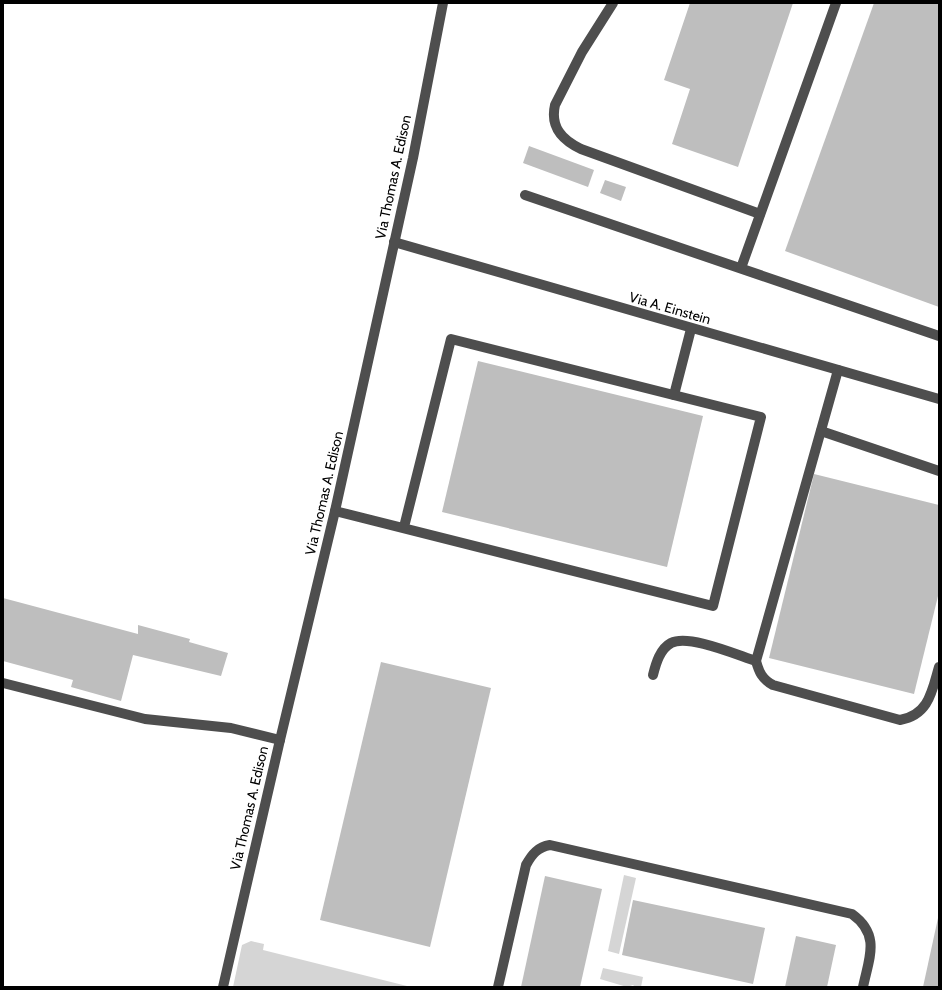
<svg xmlns="http://www.w3.org/2000/svg" width="942" height="990" font-family="Cabin,sans-serif">
<style>
.green{fill:#d5d5d5}
.building{fill:#bebebe}
.lines{fill:none;stroke-linecap:round;stroke-linejoin:round}
.minor{stroke:#4e4e4e;stroke-width:10}
.labels{text-anchor:middle;dominant-baseline:central;stroke-width:3;stroke-linejoin:round;paint-order:stroke}
.street-label{font-size:14px;fill:#000;stroke:#fff}
</style>
<rect width="100%" height="100%" fill="#fff"/>
<g class="green">
<polygon points="624,875 636,878 619,954 608,951"/>
<polygon points="251,941 264,944 263,950 411,987 233,987 242,945"/>
<polygon points="603,968 643,977 641,987 635,987 633,985 627,987 600,979"/>
</g>
<g class="building">
<polygon points="690,3 793,3 738,167 672,144 690,89 664,80"/>
<polygon points="874,3 939,3 939,307 785,251"/>
<polygon points="529,146 594,170 588,187 523,163"/>
<polygon points="605,180 626,187 621,201 600,193"/>
<polygon points="478,361 703,416 667,567 442,512"/>
<polygon points="814,474 939,505 939,592 914,694 769,658"/>
<polygon points="3,598 138,634 138,625 190,639 189,642 228,653 221,676 133,655 121,701 71,687 73,680 3,661"/>
<polygon points="381,662 491,688 430,947 320,920"/>
<polygon points="545,876 602,889 580,987 521,987"/>
<polygon points="633,900 765,928 753,984 622,955"/>
<polygon points="938,918 939,987 923,987"/>
<polygon points="796,936 836,945 827,987 785,987"/>
</g>
<g class="lines">
<g class="minor">
<path d="M613,3L582,52L555,105C550,127 562,140 581,149L760,214"/>
<polyline points="525,195 939,336"/>
<polyline points="394,242 939,399"/>
<polyline points="741,268 836,3"/>
<path d="M838,370L756,661C759,672 762,679 773,685L900,720C929,715 932,691 939,667"/>
<polyline points="674,395 691,329"/>
<polyline points="821,431 939,471"/>
<polyline points="335,511 713,606 761,417 451,339 404,527"/>
<path d="M653,675C656,663 660,649 671,643C689,634 737,655 756,661"/>
<polyline points="3,683 145,719 231,728 280,740"/>
<polyline points="223,987 280,740 335,511 413,158 443,3"/>
<path d="M498,987L526,865C532,854 538,847 550,845L852,914C881,935 869,958 863,987"/>
</g>
</g>
<g class="labels">
<g class="street-label">
<text transform="translate(393 177) rotate(-78)">Via Thomas A. Edison</text>
<text transform="translate(670 308) rotate(16)">Via A. Einstein</text>
<text transform="translate(324 493) rotate(-77)">Via Thomas A. Edison</text>
<text transform="translate(249 808) rotate(-77)">Via Thomas A. Edison</text>
</g>
</g>
<rect width="942" height="990" fill="none" stroke="#000000" stroke-width="8"/>
</svg>
